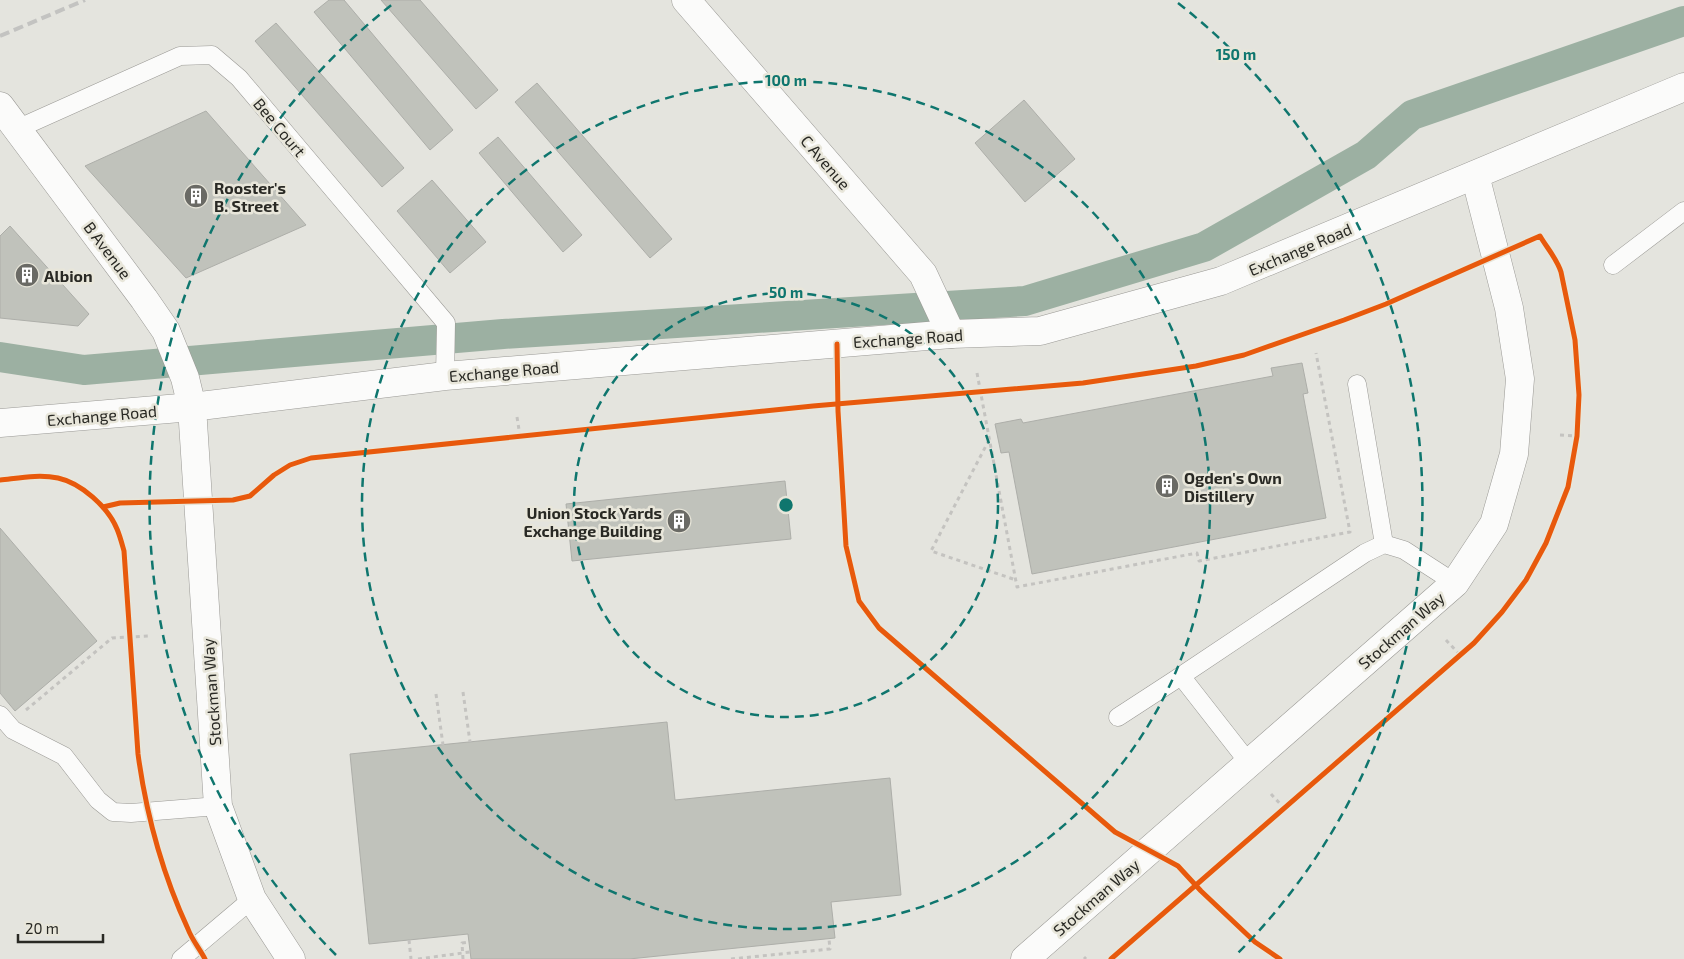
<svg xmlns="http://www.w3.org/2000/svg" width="1684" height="959" font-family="'Exo 2',sans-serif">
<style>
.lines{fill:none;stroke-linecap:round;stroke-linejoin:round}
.canal{stroke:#9cb0a2;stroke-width:30}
.building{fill:#c0c2bb;stroke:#adaea9}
.lane-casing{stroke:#9a9995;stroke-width:19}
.street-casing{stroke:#9a9995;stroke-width:29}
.secondary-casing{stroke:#9a9995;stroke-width:29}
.path{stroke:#c4c3c0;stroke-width:3;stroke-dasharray:4 4;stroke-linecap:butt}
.lane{stroke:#fbfbfa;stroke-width:18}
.street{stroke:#fbfbfa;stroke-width:28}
.secondary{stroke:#fbfbfa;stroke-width:28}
.rail{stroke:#c3c3c1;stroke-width:4;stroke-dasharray:10 5;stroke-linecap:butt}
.cycleway-casing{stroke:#e8e6da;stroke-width:8}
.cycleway{stroke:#e8590c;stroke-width:5}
.ring{fill:none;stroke:#0f766e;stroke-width:2.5;stroke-dasharray:9 6}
.labels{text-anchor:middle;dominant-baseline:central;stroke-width:5;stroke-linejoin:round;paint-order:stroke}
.street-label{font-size:16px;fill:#292924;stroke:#e8e6da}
.poi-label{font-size:16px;font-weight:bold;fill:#292924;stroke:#e8e6da;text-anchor:start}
.centre{fill:#0f766e;stroke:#e8e6da;stroke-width:2.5}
.ring-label{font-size:15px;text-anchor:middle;font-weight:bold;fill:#0f766e;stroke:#e8e6da;stroke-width:5;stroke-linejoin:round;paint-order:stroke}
</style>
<rect width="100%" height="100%" fill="#e4e4de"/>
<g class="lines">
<polyline class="canal" points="0,357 84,370 503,334 1025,301 1204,247 1366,155 1412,115 1684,21"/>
</g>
<g class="building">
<polygon points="329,0 344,0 453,130 430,150 314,12"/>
<polygon points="381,0 420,0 498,90 476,109"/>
<polygon points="276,23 404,168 382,187 255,41"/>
<polygon points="537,83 672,239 650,258 515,102"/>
<polygon points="1024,100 1075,159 1025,202 975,143"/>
<polygon points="206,111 306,225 186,278 85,166"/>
<polygon points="498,137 582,235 563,252 479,153"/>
<polygon points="432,180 486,242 450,273 397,211"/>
<polygon points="10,226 89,314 78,326 0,318 0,236"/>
<polygon points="1302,363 1308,393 1303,394 1326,518 1032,574 1009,452 1001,453 995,424 1021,419 1023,423 1273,376 1271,368"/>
<polygon points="785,481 791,539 572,561 566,504"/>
<polygon points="0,528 97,641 15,711 0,693"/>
<polygon points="667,722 675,800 890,778 901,895 831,902 835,938 629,959 471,959 468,934 369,944 350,754"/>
</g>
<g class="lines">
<g class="lane-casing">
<g id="lane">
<polyline points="17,129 180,56 212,55 239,78 446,323 445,376"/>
<polyline points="1613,265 1684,211"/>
<polyline points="1357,384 1384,544"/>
<polyline points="0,715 13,730 64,756 98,800 113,812 131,813 218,806"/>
<polyline points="1118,717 1181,676"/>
<polyline points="1249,763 1181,676 1365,553 1384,544 1404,550 1455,583"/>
<polyline points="181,959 252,899"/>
</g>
</g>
<g class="street-casing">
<g id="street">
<polyline points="686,0 923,274 951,334"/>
<polyline points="0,423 192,407 218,806 252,899 291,959"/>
<polyline points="1025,959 1455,583 1494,524 1514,454 1520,379 1509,308 1475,175"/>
</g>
</g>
<g class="secondary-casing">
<polyline id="secondary" points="0,106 144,299 166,331 185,378 192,407 445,376 951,334 1040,331 1221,281 1684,87"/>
</g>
<g class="path">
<polyline points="977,373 1017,587 1197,553 1199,561 1350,532 1316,353"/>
<polyline points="517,417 520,436"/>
<polyline points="1560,435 1577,436"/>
<polyline points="989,440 931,551 1016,580"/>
<polyline points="1446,640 1460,655"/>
<polyline points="463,692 470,742"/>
<polyline points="436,694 443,745"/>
<polyline points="26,710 112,638 149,636"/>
<polyline points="1271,794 1284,808"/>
<polyline points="409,940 411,959"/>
<polyline points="1084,957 1086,959"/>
<polyline points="418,959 470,952"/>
<polyline points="463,959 462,943 469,942"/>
<polyline points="731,959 830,949 829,939"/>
</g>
<use href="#lane" class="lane"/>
<use href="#street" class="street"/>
<use href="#secondary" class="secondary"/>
<polyline class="rail" points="0,36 85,0"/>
<g class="cycleway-casing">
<g id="cycleway">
<polyline points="837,344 838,411 846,546 859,601 879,628 1115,832 1178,866 1201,891 1255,942 1280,959"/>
<path d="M0,480C19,478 39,474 58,478C81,483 108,507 117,529C120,536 122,544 124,551L138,754C146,813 163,875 188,929C192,940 200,949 205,959"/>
<path d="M103,507L120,503L233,500L250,496L274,475L290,465L311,458L813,406L1083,383L1196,366L1244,355L1344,320L1386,304L1540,236C1547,248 1557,259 1561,272L1575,340L1579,395L1577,436L1568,487L1546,543L1526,580L1502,612L1474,643L1111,959"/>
</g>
</g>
<use href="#cycleway" class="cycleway"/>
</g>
<g class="ring">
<circle cx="786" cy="505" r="212"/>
<circle cx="786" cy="505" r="424"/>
<path d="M336 955A637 637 0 0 1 394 3M1178 3A637 637 0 0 1 1236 955"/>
</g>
<defs>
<g id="building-disc" transform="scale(1.25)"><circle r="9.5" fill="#6a6a65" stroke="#e8e6da"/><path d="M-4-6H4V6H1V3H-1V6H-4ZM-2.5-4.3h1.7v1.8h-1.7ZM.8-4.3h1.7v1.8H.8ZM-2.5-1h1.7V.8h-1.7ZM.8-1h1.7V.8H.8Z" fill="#fff"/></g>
</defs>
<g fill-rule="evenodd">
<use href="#building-disc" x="196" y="196"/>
<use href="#building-disc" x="27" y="275"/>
<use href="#building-disc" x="1167" y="486"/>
<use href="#building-disc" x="679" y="521"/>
</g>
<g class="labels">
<g class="street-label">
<text transform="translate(280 127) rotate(50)">Bee Court</text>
<text transform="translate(826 162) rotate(49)">C Avenue</text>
<text transform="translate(1300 249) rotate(-23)">Exchange Road</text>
<text transform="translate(108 250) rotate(53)">B Avenue</text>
<text transform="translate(908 338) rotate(-4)">Exchange Road</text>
<text transform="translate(504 371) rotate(-5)">Exchange Road</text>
<text transform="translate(102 415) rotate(-5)">Exchange Road</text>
<text transform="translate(1401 630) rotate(-41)">Stockman Way</text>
<text transform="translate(211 692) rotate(-94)">Stockman Way</text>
<text transform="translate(1096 897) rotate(-41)">Stockman Way</text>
</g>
<g class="poi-label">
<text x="214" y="187">Rooster's<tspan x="214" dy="18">B. Street</tspan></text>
<text x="44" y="275">Albion</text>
<text x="1184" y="477">Ogden's Own<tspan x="1184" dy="18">Distillery</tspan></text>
<text x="662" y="512" text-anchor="end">Union Stock Yards<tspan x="662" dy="18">Exchange Building</tspan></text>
</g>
</g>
<circle cx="786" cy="505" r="8" class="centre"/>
<g class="ring-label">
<text x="1236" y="60">150 m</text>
<text x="786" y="86">100 m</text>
<text x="786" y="298">50 m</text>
</g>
<path d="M18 934v8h85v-8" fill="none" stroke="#292924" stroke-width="2.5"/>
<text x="25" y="934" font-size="15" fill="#292924" stroke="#e8e6da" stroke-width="4" paint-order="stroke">20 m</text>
</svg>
